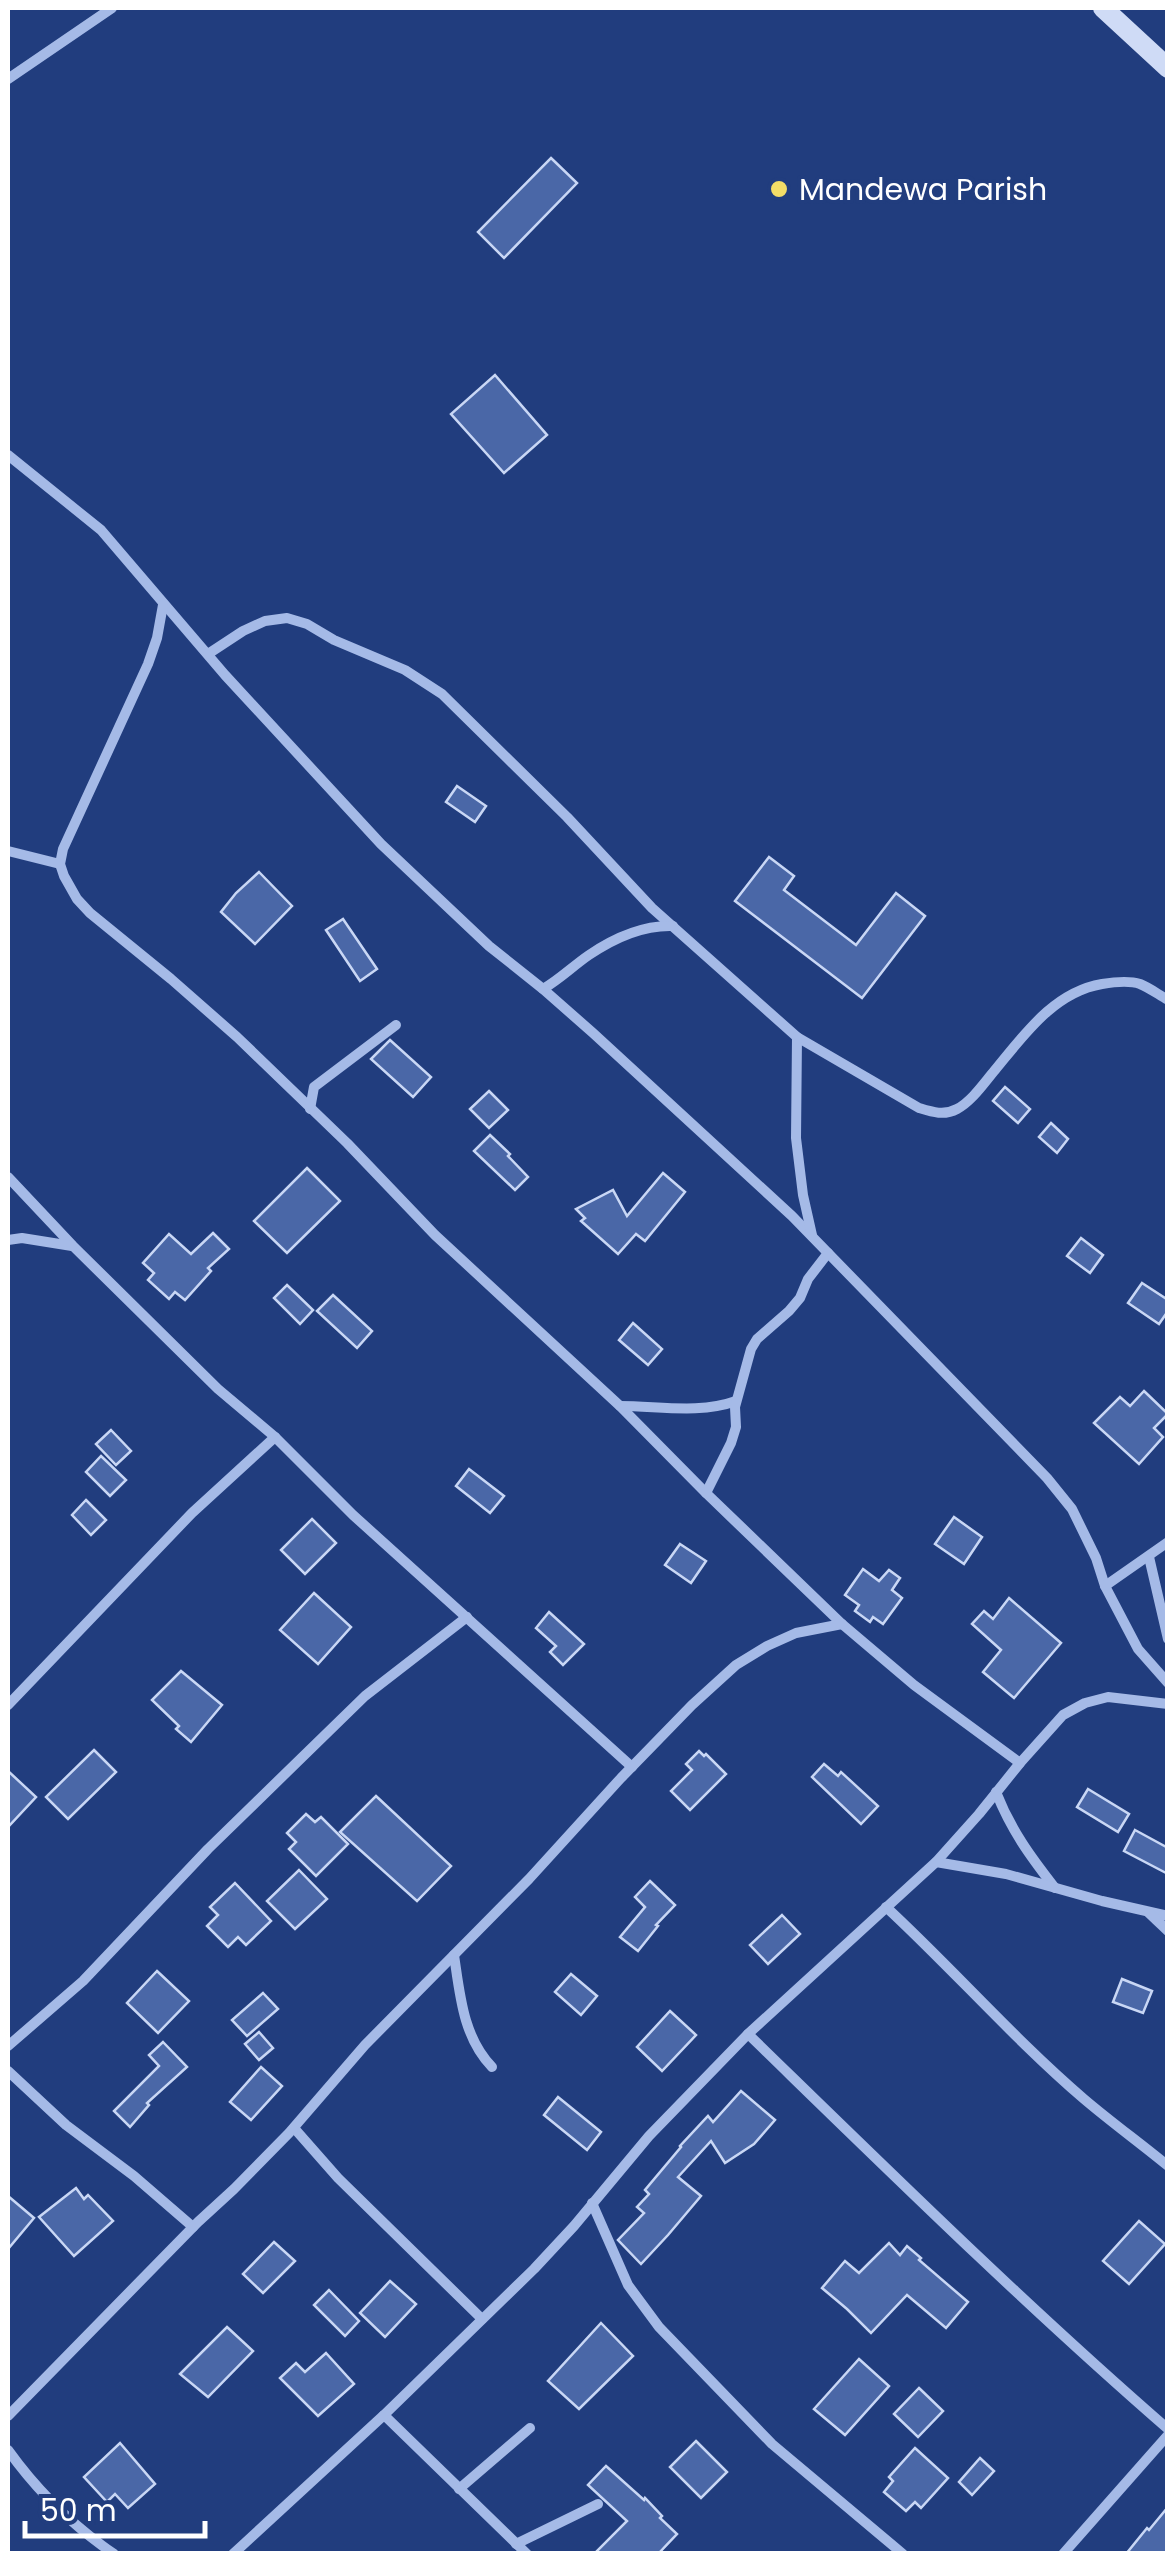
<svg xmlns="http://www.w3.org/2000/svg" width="1175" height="2561" font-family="Poppins,sans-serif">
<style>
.building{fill:#4a67a7;stroke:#c9d7f5;stroke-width:2.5}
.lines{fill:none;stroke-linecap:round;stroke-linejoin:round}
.street{stroke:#a5bae7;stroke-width:10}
.secondary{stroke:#cfdbf6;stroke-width:20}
.poi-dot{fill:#f3dd67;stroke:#213d7e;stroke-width:4}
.labels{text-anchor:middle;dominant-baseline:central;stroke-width:8;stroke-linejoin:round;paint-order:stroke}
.poi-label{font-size:30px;fill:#fff;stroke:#213d7e;text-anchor:start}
</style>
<rect width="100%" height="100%" fill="#213d7e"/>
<g class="building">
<polygon points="551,158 577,183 504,258 478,232"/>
<polygon points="495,375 547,435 504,473 451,414"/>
<polygon points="457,786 486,806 475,822 446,802"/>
<polygon points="769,857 794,876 784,890 856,945 896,893 925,916 862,998 735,901"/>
<polygon points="259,872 292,906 255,944 221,912 236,893"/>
<polygon points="343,919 377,969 360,981 326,930"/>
<polygon points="390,1040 431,1077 413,1097 371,1059"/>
<polygon points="1005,1087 1030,1109 1018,1123 993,1101"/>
<polygon points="489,1091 508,1110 489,1128 470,1109"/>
<polygon points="1051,1123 1068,1139 1057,1153 1039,1137"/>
<polygon points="490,1135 510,1154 508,1156 528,1177 515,1190 474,1151"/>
<polygon points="307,1168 340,1201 287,1253 254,1221"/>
<polygon points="663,1173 685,1192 645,1241 636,1234 618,1254 581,1221 585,1218 576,1209 613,1190 627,1216"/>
<polygon points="213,1233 229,1249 208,1268 211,1271 185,1300 175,1292 169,1299 148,1280 154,1273 143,1263 169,1234 191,1254"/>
<polygon points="1081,1238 1103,1255 1090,1273 1067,1256"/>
<polygon points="1142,1283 1168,1300 1168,1311 1159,1324 1128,1303"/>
<polygon points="287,1285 313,1310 300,1324 274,1298"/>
<polygon points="333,1295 372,1331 357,1348 317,1311"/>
<polygon points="633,1323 662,1349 648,1365 619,1340"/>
<polygon points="1144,1391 1168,1414 1154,1428 1163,1437 1139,1464 1094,1423 1120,1397 1130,1406"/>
<polygon points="111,1430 131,1451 116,1465 96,1444"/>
<polygon points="101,1456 126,1480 110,1496 86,1472"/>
<polygon points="469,1469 504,1496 490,1513 456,1486"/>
<polygon points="86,1500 106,1520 91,1535 72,1515"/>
<polygon points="954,1517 982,1537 964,1564 935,1544"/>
<polygon points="312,1519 336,1543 305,1574 281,1550"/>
<polygon points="680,1544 706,1561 691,1583 665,1565"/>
<polygon points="863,1569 879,1581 889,1570 900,1578 892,1590 902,1598 883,1624 873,1617 870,1622 855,1611 859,1605 845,1595"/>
<polygon points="314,1593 351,1627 318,1664 280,1630"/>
<polygon points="1009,1598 1061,1643 1014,1698 983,1672 1001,1650 972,1624 984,1611 993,1619"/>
<polygon points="549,1612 584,1644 563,1665 550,1652 556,1646 536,1628"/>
<polygon points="181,1671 222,1705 191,1742 176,1729 179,1726 152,1700"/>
<polygon points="94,1750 116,1772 68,1819 46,1797"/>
<polygon points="699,1751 704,1756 706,1754 726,1774 690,1810 671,1791 692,1770 686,1764"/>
<polygon points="824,1764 838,1776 841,1772 878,1806 861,1824 812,1777"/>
<polygon points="8,1771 36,1797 8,1827"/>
<polygon points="1088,1789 1129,1814 1118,1832 1077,1807"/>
<polygon points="376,1796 451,1866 417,1901 340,1832"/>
<polygon points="306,1814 315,1822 321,1817 348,1844 316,1876 289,1849 296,1842 287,1833"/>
<polygon points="1135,1830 1168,1848 1168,1874 1124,1851"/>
<polygon points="299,1870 327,1899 295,1929 267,1901"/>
<polygon points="650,1881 675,1905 656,1925 658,1926 638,1951 620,1937 645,1907 635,1897"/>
<polygon points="235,1883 271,1921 246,1945 238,1937 228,1947 207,1926 218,1915 210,1907"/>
<polygon points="782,1915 800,1934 768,1964 750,1945"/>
<polygon points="157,1971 189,2001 158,2033 127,2003"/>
<polygon points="571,1974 597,1996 581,2015 555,1992"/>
<polygon points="1122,1979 1152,1991 1143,2013 1113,2002"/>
<polygon points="263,1993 278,2009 247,2036 232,2020"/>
<polygon points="670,2011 696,2035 662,2071 637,2047"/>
<polygon points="259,2032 273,2048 259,2060 245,2044"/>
<polygon points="163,2042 187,2067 147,2103 149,2105 130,2127 114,2111 159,2066 149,2055"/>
<polygon points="261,2067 282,2086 251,2120 230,2102"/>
<polygon points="741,2091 775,2120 754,2144 725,2163 711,2141 678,2177 701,2196 668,2235 641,2264 618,2240 644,2213 637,2207 649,2194 645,2190 681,2147 680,2146 708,2116 713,2122"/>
<polygon points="558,2097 601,2132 587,2150 544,2115"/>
<polygon points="76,2188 84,2199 88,2195 113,2221 74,2256 39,2217"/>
<polygon points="8,2196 34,2218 8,2249"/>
<polygon points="1139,2221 1165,2244 1129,2284 1103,2261"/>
<polygon points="274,2242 295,2261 263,2293 243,2274"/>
<polygon points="889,2243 900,2255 907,2246 921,2258 919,2260 968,2302 946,2328 907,2295 871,2333 847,2309 822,2288 845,2261 859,2273"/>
<polygon points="390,2281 416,2304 385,2337 360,2313"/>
<polygon points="329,2290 359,2321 345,2336 314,2305"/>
<polygon points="601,2323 633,2356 579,2409 548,2381"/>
<polygon points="227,2327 253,2351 208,2397 180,2374"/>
<polygon points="326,2353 354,2384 318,2416 280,2378 296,2363 305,2372"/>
<polygon points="859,2359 889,2386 845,2435 814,2409"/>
<polygon points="919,2388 943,2411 918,2437 894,2414"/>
<polygon points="696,2441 727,2472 701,2498 670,2467"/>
<polygon points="120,2443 155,2484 128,2508 115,2494 107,2502 84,2477"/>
<polygon points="915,2448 948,2478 921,2508 915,2502 906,2511 884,2492 893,2481 889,2477"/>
<polygon points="980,2458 994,2471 972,2495 959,2482"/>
<polygon points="606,2466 644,2500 645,2498 662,2516 660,2518 677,2534 658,2554 594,2554 627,2521 588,2485"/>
<polygon points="1168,2507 1168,2554 1126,2554 1147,2528 1149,2530"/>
</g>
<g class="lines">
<g class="street">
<polyline points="8,79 112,8"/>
<polyline points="8,455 101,530 225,675 381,844 489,946 543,989 593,1033 792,1216 1047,1478 1072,1509 1096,1558 1105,1586 1138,1649 1168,1683"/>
<polyline points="163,605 157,638 148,664 63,849 60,864 64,876 77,899 90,913 171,979 237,1037 347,1143 435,1235 620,1406 706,1493 842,1624 914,1685 1020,1763"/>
<path d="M208,654L243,631L265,621L287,618L307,624L334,640L405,670L442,694L567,817L652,908L797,1037L919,1108C932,1112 944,1116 957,1109C972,1101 984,1083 995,1070C1024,1035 1054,992 1102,984C1114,982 1128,980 1140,984C1150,988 1159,995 1168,1000"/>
<polyline points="8,851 60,864"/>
<path d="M543,989C560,979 573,966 589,955C614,938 643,925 673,926"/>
<polyline points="797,1037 796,1138 803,1195 812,1235"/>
<polyline points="310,1109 314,1087 396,1025"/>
<polyline points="8,1177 73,1246 218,1389 275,1437 353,1515 632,1767"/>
<polyline points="8,1240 22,1238 72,1246"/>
<path d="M620,1406C659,1406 700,1414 736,1401"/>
<polyline points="706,1493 731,1443 736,1427 735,1407 751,1349 757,1339 789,1311 800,1298 808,1279 828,1253"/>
<polyline points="1149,1557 1168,1639"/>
<polyline points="1105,1586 1168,1542"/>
<polyline points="8,1705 192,1513 275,1437"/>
<path d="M996,1792C1011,1830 1030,1856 1055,1888"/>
<polyline points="936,1862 1006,1874 1102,1901 1168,1916"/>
<path d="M886,1907C953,1969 1014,2039 1084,2099C1111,2122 1140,2143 1168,2166"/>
<polyline points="1149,1913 1168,1931"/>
<path d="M454,1955C460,1995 463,2037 492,2067"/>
<path d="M748,2034C886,2168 1023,2303 1168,2429"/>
<polyline points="8,2046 83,1981 208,1849 365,1696 467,1617"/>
<polyline points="8,2071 66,2125 134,2176 193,2227"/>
<polyline points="294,2128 338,2178 482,2319"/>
<polyline points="592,2203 628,2285 659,2327 772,2444 903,2554"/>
<polyline points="384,2415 527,2554"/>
<polyline points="8,2416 198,2222 234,2189 289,2133 365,2045 529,1879 621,1778 692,1705 736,1665 767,1646 796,1633 842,1624"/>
<path d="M8,2450C36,2489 73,2526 114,2554"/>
<polyline points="459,2489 530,2428"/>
<polyline points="516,2544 598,2504"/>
<polyline points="233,2554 384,2415 534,2269 574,2226 649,2136 748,2034 936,1862 979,1814 1020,1763 1063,1715 1085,1703 1108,1697 1168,1704"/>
<polyline points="1063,2554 1168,2435"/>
</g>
<polyline class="secondary" points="1103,8 1168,68"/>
</g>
<circle class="poi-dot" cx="779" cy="189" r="10"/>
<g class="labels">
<g class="poi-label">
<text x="799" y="189">Mandewa Parish</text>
</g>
</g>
<rect width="1175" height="2561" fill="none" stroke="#ffffff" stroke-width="20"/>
<path d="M25 2521v15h180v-15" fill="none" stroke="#ffffff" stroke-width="5"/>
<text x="40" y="2521" font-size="30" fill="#ffffff" stroke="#213d7e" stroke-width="8" paint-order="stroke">50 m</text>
</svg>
